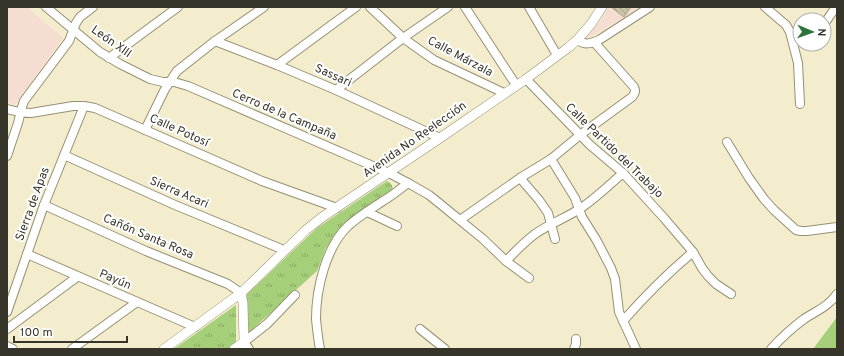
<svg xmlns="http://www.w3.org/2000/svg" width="844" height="356" font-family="Overpass,sans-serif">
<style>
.education{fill:#f5ddd2}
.grass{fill:#a6cf7a}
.park{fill:url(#park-tufts)}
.building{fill:url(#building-back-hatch);stroke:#aca689}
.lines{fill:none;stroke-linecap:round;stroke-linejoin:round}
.minor-casing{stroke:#969073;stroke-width:10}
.tertiary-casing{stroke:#969073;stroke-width:10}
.minor{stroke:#fff;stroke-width:8}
.tertiary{stroke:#fff;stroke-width:9}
.labels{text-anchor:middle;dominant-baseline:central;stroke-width:4;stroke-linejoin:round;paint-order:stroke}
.street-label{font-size:12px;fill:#373529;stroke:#fff}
</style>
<defs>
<pattern id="park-tufts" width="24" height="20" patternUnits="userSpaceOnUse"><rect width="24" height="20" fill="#a6cf7a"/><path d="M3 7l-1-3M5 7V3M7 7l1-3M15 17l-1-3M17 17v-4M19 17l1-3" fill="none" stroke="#88a964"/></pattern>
<pattern id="building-back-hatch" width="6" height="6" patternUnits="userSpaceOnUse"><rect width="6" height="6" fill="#c9c4a5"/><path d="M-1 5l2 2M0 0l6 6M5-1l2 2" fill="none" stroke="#a4a086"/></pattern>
</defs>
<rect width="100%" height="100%" fill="#f3edce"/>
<g class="education">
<polygon points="7,7 27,7 63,38 15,105 7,102"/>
<polygon points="608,7 639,7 628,15 583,41 602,19"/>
</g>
<polygon class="grass" points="837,317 837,349 813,349"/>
<g class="park">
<path d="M387,181C393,184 394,188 390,194L343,226L326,248L317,271L247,334V294L317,228Z"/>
<polygon points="236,305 236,345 229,349 174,349"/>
</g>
<polygon class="building" points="611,7 631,7 624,17"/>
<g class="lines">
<g class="minor-casing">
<g id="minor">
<path d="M46,7L100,52L120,64L150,79L163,82H174L188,86L389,173L408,183C400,189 392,196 383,201C371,209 359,216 348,226C326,247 316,289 316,319C317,329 318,339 320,349"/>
<polyline points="370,7 403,38 434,60 504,93"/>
<polyline points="465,7 516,85"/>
<polyline points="529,7 557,55"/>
<polyline points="765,7 786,25 790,32 798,63 800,104"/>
<polyline points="824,24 836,7"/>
<path d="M577,40C585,45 590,44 599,40L650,7"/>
<polyline points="215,41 277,65 336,90 440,138"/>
<polyline points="109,58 178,7"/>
<polyline points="277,65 356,7"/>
<polyline points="526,79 590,145 623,173 664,218 693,252 702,268 708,276 716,284 731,294"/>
<polyline points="336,90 403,38 448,7"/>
<path d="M7,109C15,111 22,113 31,113L73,106H84L95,108L262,181L337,208"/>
<polyline points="145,130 165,89 177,71 215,41 264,7"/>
<polyline points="727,142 749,178 764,199 774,210 796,230 801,231 807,231 837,227"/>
<polyline points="64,155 175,205 284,250"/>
<polyline points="7,156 18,123 22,107 24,101 69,41 76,23 80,17 93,7"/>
<polyline points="551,159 575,198 582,217 597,241 611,268 615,279 619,312 636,349"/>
<polyline points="520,178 539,200 548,213 555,239"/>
<polyline points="408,183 429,195 439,203 483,239 506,261 529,278"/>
<polyline points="44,205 146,251 228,284 241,293"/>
<polyline points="367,212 397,226"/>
<path d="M460,220L520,178L551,159L580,135L632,97C635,93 636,91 634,87L594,42"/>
<polyline points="27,254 195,327"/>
<path d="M506,261C515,252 524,242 535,234C549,224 566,218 581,208C596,198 609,185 623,173"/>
<polyline points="7,312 44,205 84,106"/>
<path d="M623,321C645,296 668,273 693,252"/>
<polyline points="7,329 77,277"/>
<polyline points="420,329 445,349"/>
<polyline points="7,346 13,349"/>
<polyline points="72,349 137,302"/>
<polyline points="249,349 244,342 267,324 295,295"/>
<polyline points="574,349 576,344 576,339"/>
<path d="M771,349C781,338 792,328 804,319C816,311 829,306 837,294"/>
</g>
</g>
<g class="tertiary-casing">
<g id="tertiary">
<polyline points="164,349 241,293 306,230 321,218 440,138 526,79 569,47 577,40 591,24 602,7"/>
<polyline points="234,349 244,342 243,303 241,293"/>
</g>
</g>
<use href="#minor" class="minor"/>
<use href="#tertiary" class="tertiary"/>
</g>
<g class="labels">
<g class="street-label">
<text transform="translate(111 42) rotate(35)">León Xlll</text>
<text transform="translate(460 57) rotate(28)">Calle Márzala</text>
<text transform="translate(333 76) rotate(24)">Sassari</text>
<text transform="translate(284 115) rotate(23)">Cerro de la Campaña</text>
<text transform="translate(179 131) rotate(24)">Calle Potosí</text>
<text transform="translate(415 140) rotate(-35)">Avenida No Reelección</text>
<text transform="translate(614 151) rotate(44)">Calle Partido del Trabajo</text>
<text transform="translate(179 193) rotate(23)">Sierra Acari</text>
<text transform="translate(33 204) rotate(-70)">Sierra de Apas</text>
<text transform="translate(148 237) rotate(23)">Cañón Santa Rosa</text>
<text transform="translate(115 280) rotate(23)">Payún</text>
</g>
</g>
<rect width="844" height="356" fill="none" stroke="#373529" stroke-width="16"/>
<g transform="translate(812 32) rotate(92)"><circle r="19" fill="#ffffff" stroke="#afaea9"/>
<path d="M0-3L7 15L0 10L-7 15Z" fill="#2e733e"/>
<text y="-6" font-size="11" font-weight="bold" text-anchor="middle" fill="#373529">N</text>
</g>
<path d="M14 336v6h113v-6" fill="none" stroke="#373529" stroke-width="2"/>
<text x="20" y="336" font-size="12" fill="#373529" stroke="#ffffff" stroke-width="3" paint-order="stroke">100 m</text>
</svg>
